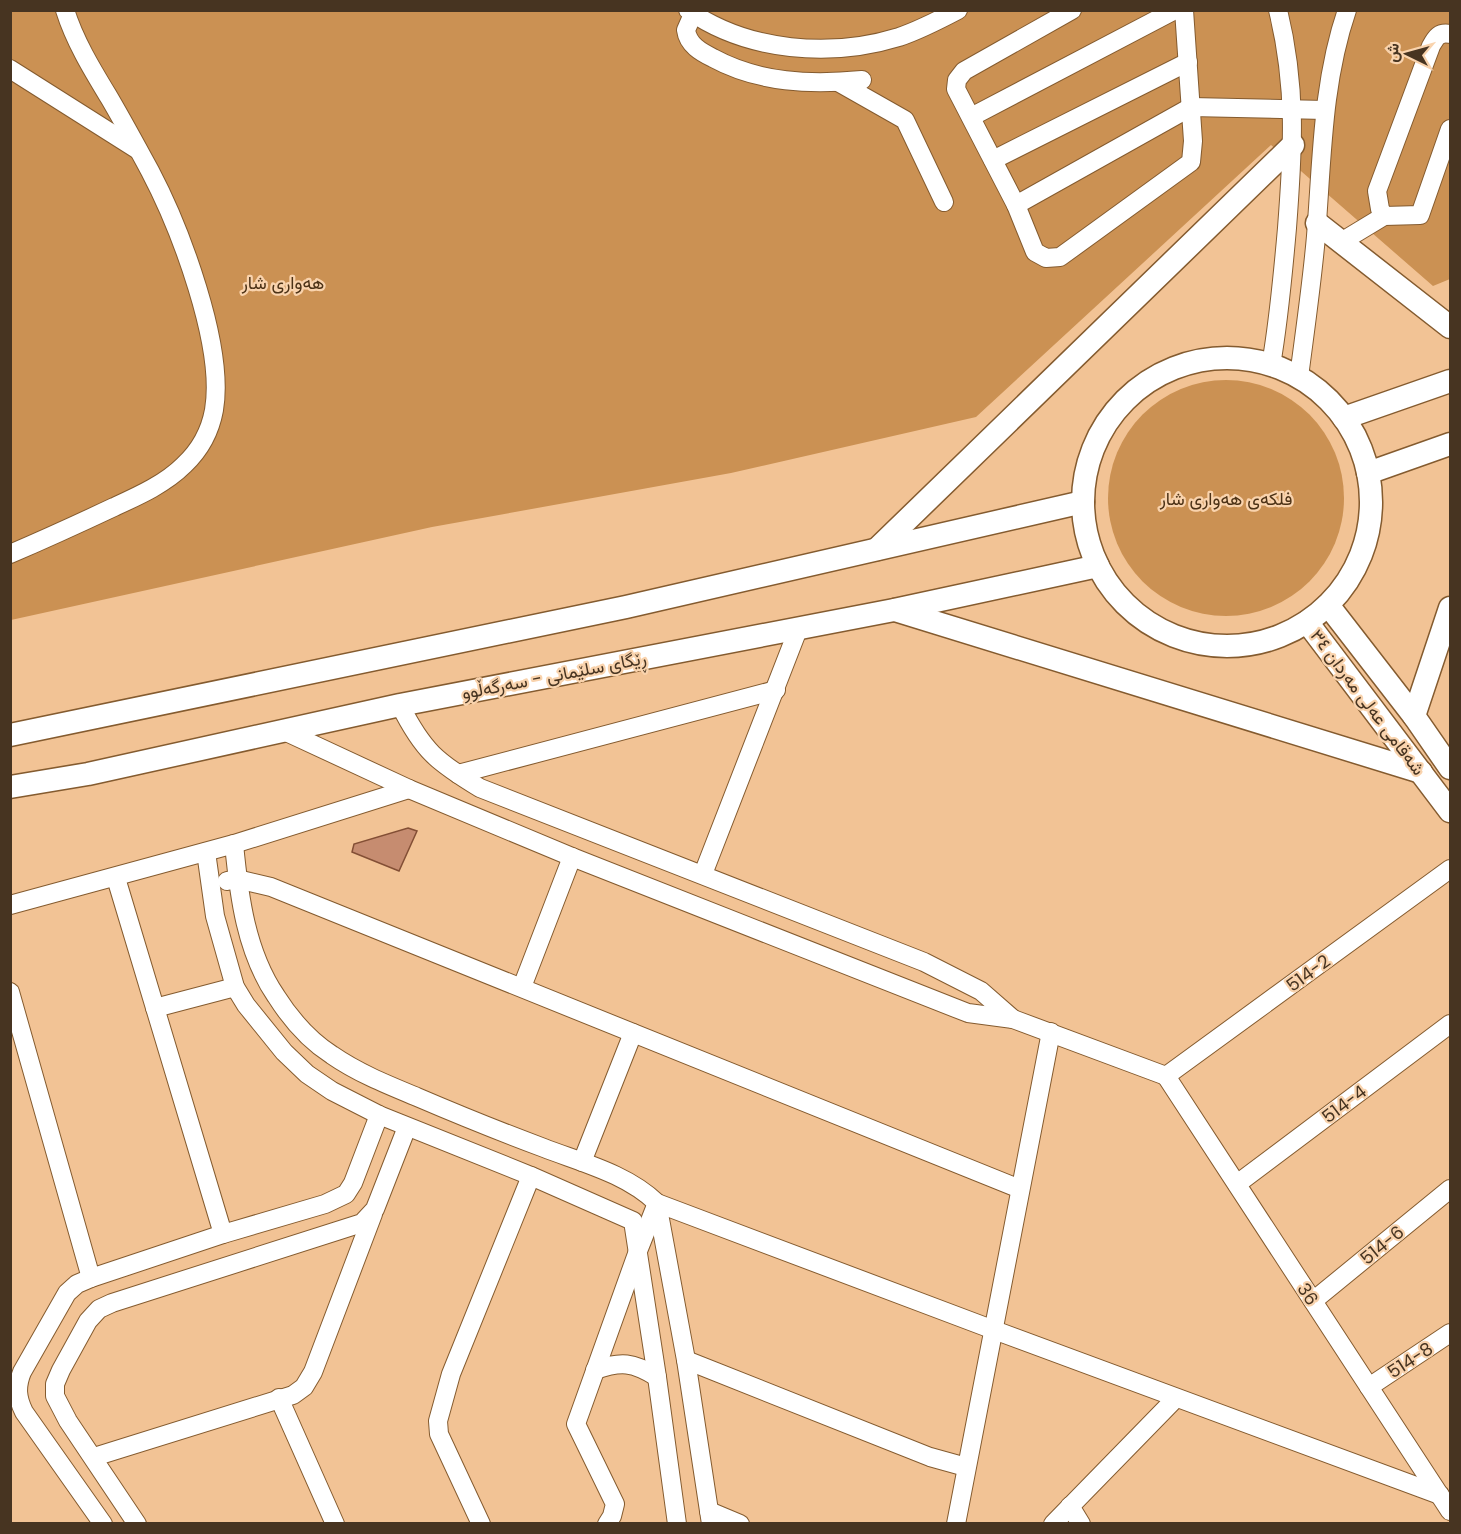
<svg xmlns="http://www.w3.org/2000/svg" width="1461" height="1534" font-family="Poppins,Vazirmatn,sans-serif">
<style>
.green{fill:#cb9153}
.building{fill:#c68c70;stroke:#834f35;stroke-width:1.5}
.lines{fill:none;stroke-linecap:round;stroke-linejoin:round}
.minor-casing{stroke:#845b2f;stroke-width:20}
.major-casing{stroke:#845b2f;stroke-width:25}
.minor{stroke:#fff;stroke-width:18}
.major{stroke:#fff;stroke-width:22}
.labels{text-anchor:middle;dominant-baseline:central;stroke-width:4.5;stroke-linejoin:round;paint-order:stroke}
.park-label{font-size:18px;fill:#4c3216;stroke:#f9d3ad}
.street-label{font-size:18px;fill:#473421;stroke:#f9d3ad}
</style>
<rect width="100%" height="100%" fill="#f2c395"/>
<g class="green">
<polygon points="10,11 1450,11 1450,279 1433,286 1271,145 976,417 731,473 432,527 11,620"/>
<circle cx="1226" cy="498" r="118"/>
</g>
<polygon class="building" points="408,828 417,831 399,871 352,852 354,844"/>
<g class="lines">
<g class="minor-casing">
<g id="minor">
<path d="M688,10C748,52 831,58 899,37C920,30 939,20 958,10"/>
<polyline points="1072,10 964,71 957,80 956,89 1016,205 1035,252 1046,258 1060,257 1191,162 1193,141 1184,10"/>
<path d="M693,14L686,30C688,45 701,52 713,58C759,83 811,85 862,80"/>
<polyline points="10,69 138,150"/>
<polyline points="838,82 905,120 944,202"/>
<polyline points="971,117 1175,10"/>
<polyline points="993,160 1188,62"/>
<polyline points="1016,205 1191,107 1325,110"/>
<path d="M1384,216L1380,209L1377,191L1431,46C1436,37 1439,32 1450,34"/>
<polyline points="1341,242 1384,216 1420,215 1450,129"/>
<path d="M1271,365C1279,319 1283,274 1287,228C1293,150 1297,88 1278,10"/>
<path d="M1299,377C1305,330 1312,283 1316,236C1322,160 1322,83 1347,10"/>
<path d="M10,554C45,539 80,523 114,507C138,496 165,484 184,465C200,450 210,432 214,410C225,346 180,228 150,171C137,147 124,123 110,99C93,71 75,42 65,10"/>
<path d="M400,705C423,751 437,762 480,788L924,962L981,991L1013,1019"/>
<polyline points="282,730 409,789 572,857 968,1013 1013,1019 1166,1076"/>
<polyline points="458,774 776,690"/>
<path d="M234,844C239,896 246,952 276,996C290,1018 310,1041 332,1055C358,1073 388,1085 417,1097C459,1115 501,1132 544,1148C583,1163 627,1174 657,1203L994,1330L1440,1495"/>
<polyline points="206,852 215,916 235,987 246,1005 284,1052 307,1074 332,1091 379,1115 531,1176 633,1221 657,1377 677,1524"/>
<polyline points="703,874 799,627"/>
<polyline points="116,878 223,1234"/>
<polyline points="227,881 237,879 271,887 1020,1189"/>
<polyline points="10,905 234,844 409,789"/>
<polyline points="522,987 572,857"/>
<polyline points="10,992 91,1278"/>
<polyline points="155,1008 235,987"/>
<polyline points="1166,1076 1450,1511"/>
<polyline points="1166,1076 1450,869"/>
<polyline points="582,1162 633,1033"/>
<polyline points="1237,1184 1450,1024"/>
<polyline points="657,1203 686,1360 711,1524"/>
<polyline points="1313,1301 1450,1189"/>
<polyline points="686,1360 930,1457 966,1467"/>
<path d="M595,1370C621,1361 633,1362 657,1377"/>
<polyline points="1369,1387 1450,1333"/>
<polyline points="279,1398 335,1524"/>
<polyline points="94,1457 293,1395 304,1387 313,1372 373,1214"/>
<polyline points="1070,1506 1081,1524"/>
<polyline points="709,1511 740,1524"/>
<path d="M103,1524L24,1412C17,1398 16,1387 22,1372L67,1293L77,1284L91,1278L223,1234L325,1204L346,1194L353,1183L379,1115"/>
<polyline points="137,1524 68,1421 55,1396 55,1384 61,1370 88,1321 99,1309 112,1303 362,1223 375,1209 407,1127"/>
<polyline points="481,1524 439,1434 438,1421 451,1374 531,1176"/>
<polyline points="607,1524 612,1516 615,1504 576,1424 638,1251 657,1203"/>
<polyline points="956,1524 1051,1032"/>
<polyline points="1053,1524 1176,1398"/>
</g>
</g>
<g class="major-casing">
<g id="major">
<polyline points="1317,223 1450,327"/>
<circle cx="1227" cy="502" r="144"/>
<polyline points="1344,418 1450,381"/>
<polyline points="1368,473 1450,444"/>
<polyline points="877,549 1293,145"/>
<polyline points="1328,605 1414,716 1450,768"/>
<polyline points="895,610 1421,772"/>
<polyline points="1307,622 1450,811"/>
<polyline points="1414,716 1450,608"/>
<polyline points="10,735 626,607 1083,502"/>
<polyline points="10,787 88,774 400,705 894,610 1098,566"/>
</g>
</g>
<use href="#minor" class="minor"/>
<use href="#major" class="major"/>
</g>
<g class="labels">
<g class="park-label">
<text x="283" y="282">هەواری شار</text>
<text x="1226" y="498">فلکەی هەواری شار</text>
</g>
<g class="street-label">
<text transform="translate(554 675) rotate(-11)">ڕێگای سلێمانی - سەرگەڵوو</text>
<text transform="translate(1368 702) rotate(53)">شەقامی عەلی مەردان ٣٤</text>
<text transform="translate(1308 973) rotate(-36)">514-2</text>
<text transform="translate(1344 1104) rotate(-37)">514-4</text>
<text transform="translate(1382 1245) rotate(-39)">514-6</text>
<text transform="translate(1308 1294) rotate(57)">36</text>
<text transform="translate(1410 1360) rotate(-33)">514-8</text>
</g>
</g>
<rect width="1461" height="1534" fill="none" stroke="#473421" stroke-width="24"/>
<g transform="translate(1407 54) rotate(275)" stroke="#f9d3ad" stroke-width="4.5" paint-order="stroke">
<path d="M0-4.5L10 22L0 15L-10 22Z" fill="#473421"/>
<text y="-9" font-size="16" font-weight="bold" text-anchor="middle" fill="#473421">ش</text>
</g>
</svg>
